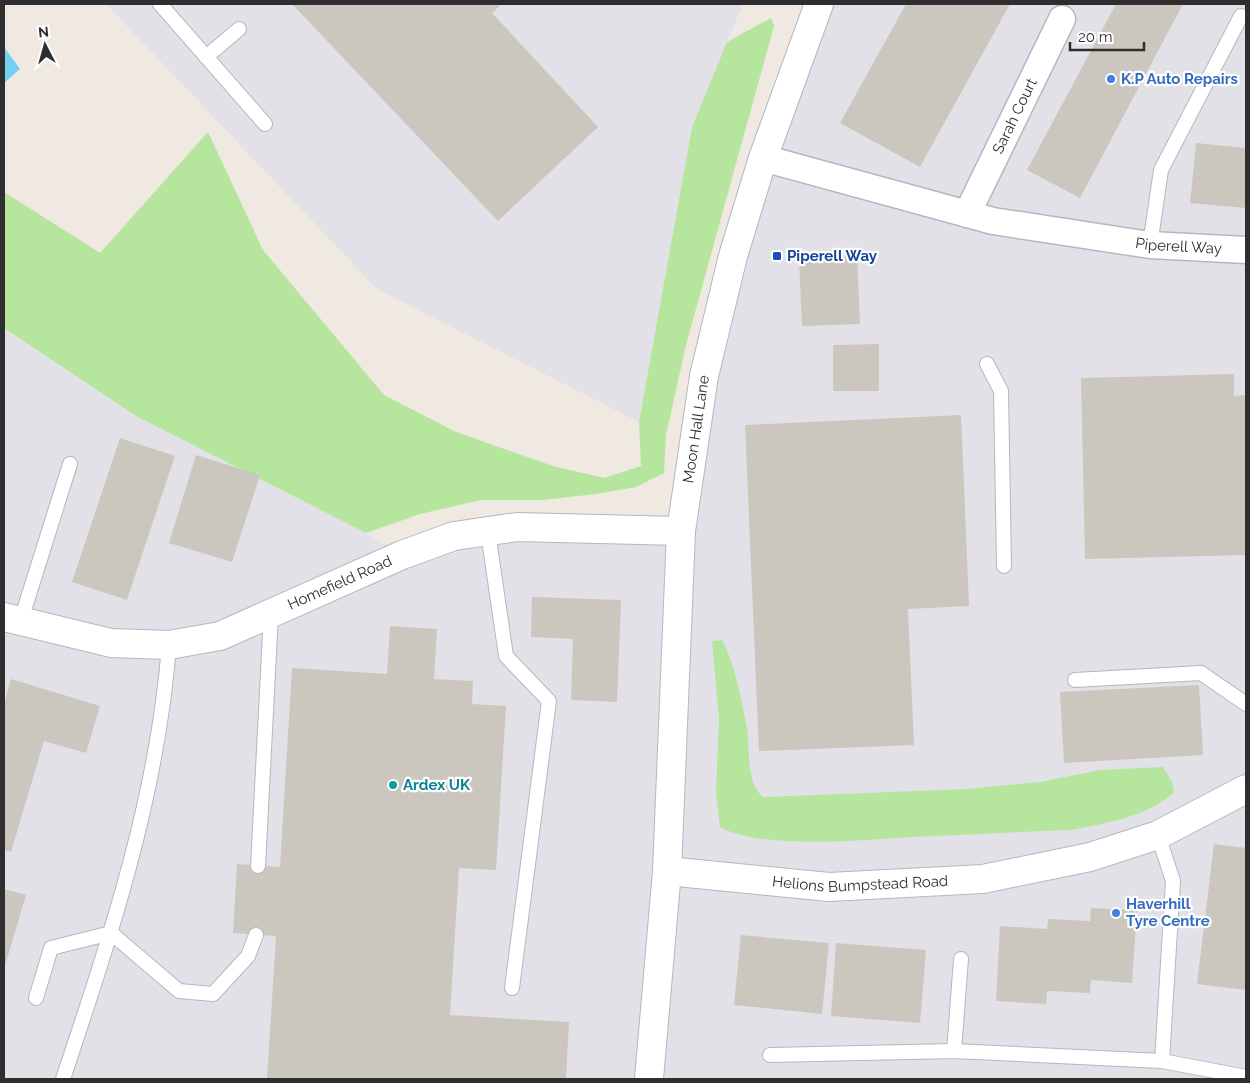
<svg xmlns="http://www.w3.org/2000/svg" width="1250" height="1083" font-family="Raleway,sans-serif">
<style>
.industrial{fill:#e3e1e8}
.green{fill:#b6e59e}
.water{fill:#75cff0}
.building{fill:#cbc7bf}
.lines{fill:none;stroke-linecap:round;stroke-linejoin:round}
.lane-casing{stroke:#b4b7c1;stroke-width:16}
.street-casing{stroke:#b4b7c1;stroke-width:29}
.secondary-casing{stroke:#b4b7c1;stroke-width:30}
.lane{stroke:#fff;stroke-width:14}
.street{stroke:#fff;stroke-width:26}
.secondary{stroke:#fff;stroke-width:28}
.shop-dot{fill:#3f7fe0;stroke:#fff;stroke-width:2}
.transit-dot{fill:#1a4fb4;stroke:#fff;stroke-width:2}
.culture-dot{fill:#0f9aa8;stroke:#fff;stroke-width:2}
.labels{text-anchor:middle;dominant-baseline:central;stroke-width:4.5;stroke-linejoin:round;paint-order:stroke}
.shop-label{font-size:15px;font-weight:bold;fill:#366cbe;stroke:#fff;text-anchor:start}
.street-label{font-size:15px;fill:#2e2e2e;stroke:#fff}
.transit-label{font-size:15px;font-weight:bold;fill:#164399;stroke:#fff;text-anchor:start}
.culture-label{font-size:15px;font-weight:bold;fill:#0d838f;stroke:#fff;text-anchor:start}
</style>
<rect width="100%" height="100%" fill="#efe9e1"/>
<g class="industrial">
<polygon points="106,4 743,4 692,127 639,422 377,289"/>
<polygon points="809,4 1246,4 1246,1079 4,1079 4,328 136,416 366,533 402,555 454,536 681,531 704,376"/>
</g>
<g class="green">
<polygon points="771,18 774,26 686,345 666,435 664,473 636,487 596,494 542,500 481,500 420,514 366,533 136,416 4,328 4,192 100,253 208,132 263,250 384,395 456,432 553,466 604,478 641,466 639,422 692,127 727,42"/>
<path d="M722,640C736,666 741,699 747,728C750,749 746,783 763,797L967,789L1040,782L1100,770L1163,767L1172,782L1174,792C1148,817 1106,823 1071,830C1018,832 965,835 912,837C862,840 762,850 720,827L716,794L719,718L712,641Z"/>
</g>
<polygon class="water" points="4,47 20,69 4,83"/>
<g class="building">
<polygon points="292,4 502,4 492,13 598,127 498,221"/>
<polygon points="906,4 1010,4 920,167 840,123"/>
<polygon points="1116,4 1183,4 1080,198 1027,170"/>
<polygon points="1196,143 1246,148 1246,208 1190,203"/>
<polygon points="857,256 860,324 802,326 799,258"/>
<polygon points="879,344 879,391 833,391 833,345"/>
<polygon points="1234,374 1234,396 1246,395 1246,555 1085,559 1081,378"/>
<polygon points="961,415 969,606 908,609 914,745 759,751 745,425"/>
<polygon points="120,438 175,456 127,600 72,582"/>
<polygon points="196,455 260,475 232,562 169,543"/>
<polygon points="532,597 621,600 617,702 571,700 573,639 531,637"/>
<polygon points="390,626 437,629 434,679 473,681 472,704 506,706 496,870 459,868 450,1015 569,1022 566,1079 267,1079 276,936 233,933 237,864 280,867 292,668 387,674"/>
<polygon points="11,679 100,706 86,753 44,741 11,852 4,850 4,704"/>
<polygon points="1199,685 1203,755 1064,763 1060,692"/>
<polygon points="1214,844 1246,848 1246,990 1197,984"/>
<polygon points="4,889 26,895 4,969"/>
<polygon points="1091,908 1137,910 1132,983 1091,980 1090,993 1047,991 1046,1004 996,1001 1000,926 1047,929 1048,919 1090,921"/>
<polygon points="741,935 829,943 822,1014 734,1005"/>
<polygon points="836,943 926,950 920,1023 831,1016"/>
</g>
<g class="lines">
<g class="lane-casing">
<g id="lane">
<polyline points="160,4 265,124"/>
<polyline points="206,57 239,29"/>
<polyline points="1150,245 1161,170 1241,16"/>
<polyline points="987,364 1001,391 1004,566"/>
<polyline points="488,532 506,656 549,701 512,988"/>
<polyline points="21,620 70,464"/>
<polyline points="1075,680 1201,673 1246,704"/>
<polyline points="258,866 271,614"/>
<polyline points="111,933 179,991 213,994 248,956 256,935"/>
<polyline points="36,998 51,948 111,933"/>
<polyline points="954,1051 961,959"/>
<polyline points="770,1055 954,1051 1162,1061 1173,881 1158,835"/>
<polyline points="1162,1061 1246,1077"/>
<path d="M63,1079C110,938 158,795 169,645"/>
</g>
</g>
<g class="street-casing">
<g id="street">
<path id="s1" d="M763,158L993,221L1150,245L1246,250"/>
<path id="s2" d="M967,214L1062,19"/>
</g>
</g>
<g class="secondary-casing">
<g id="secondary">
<path id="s3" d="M4,617L111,643L169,645L220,636L402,555L454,536L517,527L681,531"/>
<path id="s4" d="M667,871L829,887L983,879L1090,857L1158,835L1246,789"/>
<path id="s5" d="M649,1079L667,871L681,531L704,376L733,256L763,158L819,4"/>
</g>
</g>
<use href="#lane" class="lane"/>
<use href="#street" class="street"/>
<use href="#secondary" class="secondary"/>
</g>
<g class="shop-dot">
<circle cx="1111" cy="79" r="5"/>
<circle cx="1116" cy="913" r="5"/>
</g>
<rect class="transit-dot" x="772" y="251" width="10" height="10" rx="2.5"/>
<circle class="culture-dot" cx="393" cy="785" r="5"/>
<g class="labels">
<g class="shop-label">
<text x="1121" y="79">K.P Auto Repairs</text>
<text x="1126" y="904">Haverhill<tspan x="1126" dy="17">Tyre Centre</tspan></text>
</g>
<g class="street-label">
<text stroke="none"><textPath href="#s2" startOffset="109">Sarah Court</textPath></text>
<text stroke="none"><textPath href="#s1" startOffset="426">Piperell Way</textPath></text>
<text stroke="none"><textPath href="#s5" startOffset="652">Moon Hall Lane</textPath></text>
<text stroke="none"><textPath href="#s3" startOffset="351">Homefield Road</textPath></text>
<text stroke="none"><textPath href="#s4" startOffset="194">Helions Bumpstead Road</textPath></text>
</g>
<g class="transit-label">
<text x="787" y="256">Piperell Way</text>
</g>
<g class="culture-label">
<text x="403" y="785">Ardex UK</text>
</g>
</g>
<rect width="1250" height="1083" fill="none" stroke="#2e2e2e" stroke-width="10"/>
<g transform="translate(45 45) rotate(354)" stroke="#ffffff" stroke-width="4" paint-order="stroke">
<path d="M0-4L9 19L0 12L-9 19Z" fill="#2e2e2e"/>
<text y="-8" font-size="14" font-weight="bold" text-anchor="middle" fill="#2e2e2e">N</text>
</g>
<path d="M1070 42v8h74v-8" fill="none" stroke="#2e2e2e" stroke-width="2.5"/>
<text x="1078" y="42" font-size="15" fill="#2e2e2e" stroke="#ffffff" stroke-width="4" paint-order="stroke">20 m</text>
</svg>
